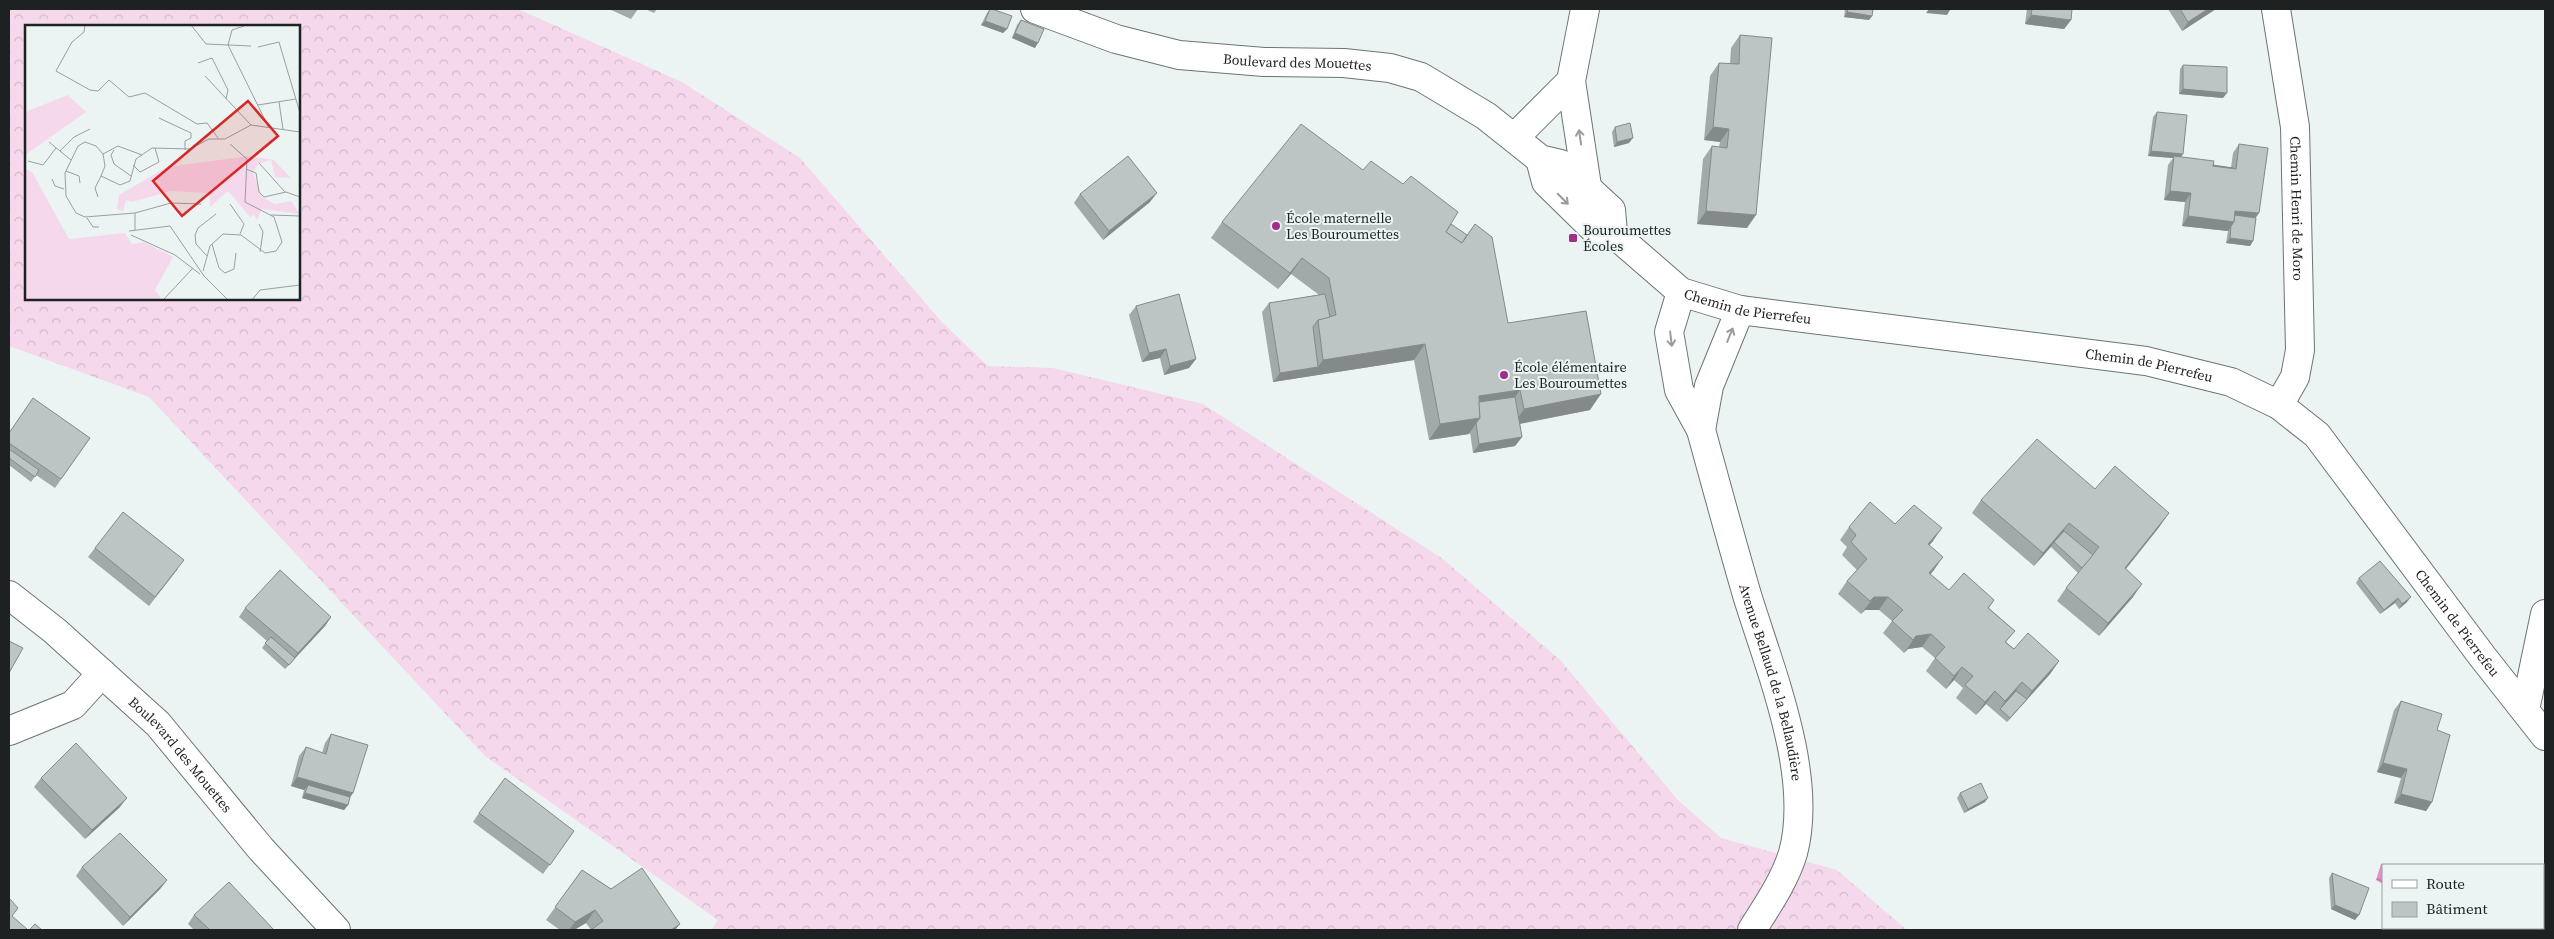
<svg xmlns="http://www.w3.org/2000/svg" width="2554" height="939" font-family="'Source Serif 4',serif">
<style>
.forest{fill:url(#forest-crowns);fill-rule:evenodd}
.water{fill:url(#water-ripples)}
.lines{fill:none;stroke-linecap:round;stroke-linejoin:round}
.minor-casing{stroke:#6c7574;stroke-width:30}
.minor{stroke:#fff;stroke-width:28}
.wall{fill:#a2a9a9}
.shaded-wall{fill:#848a89}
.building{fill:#bcc5c4;stroke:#848a89}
.oneway{stroke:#9a9b9b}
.poi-dot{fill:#a22d88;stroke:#ebf4f3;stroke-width:2}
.labels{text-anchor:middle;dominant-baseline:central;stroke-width:4;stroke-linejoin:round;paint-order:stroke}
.street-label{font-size:14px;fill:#1e2121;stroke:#ebf4f3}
.poi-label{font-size:14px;fill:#1e2121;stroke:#ebf4f3;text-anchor:start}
.inset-road{fill:none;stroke:#99a09f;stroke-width:1}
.view{fill:#d62828;fill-opacity:0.15;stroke:#d62828;stroke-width:2.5}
.inset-edge{fill:none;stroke:#1e2121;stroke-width:2.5}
</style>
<defs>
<pattern id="forest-crowns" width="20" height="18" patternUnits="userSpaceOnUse" patternTransform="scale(1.25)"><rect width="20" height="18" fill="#f6d8ec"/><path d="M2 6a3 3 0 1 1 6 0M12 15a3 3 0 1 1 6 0" fill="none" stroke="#d2b9ca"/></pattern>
<pattern id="water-ripples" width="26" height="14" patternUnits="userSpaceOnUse" patternTransform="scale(1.25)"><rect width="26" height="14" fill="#e28ec9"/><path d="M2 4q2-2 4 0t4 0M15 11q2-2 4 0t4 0" fill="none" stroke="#b774a3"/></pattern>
</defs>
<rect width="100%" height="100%" fill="#ebf4f3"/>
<path class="forest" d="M9,9H518L682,82L800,158L941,321L988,366L1053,368L1203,404L1443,559L1561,661L1677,799L1721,838L1837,870L1907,930H711L718,920L485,756L149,397L9,346ZM26,26H299V299H26Z"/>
<polygon class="water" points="2381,864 2403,865 2383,865 2383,884 2376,880"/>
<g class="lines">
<g class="minor-casing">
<g id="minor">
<path id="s1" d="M1035,9L1116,39L1179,55L1264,62L1344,63L1390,68L1421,77L1486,116L1540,159L1561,164L1611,210L1613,233"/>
<polyline points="1585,9 1571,81 1587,186"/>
<path id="s2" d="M2276,9L2295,127L2300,350L2295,377L2279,405"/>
<polyline points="1515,137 1571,81"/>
<path id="s3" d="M1540,159L1546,182L1594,229L1613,233L1681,292L1740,310L2146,361L2231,382L2279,405L2317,435L2482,656L2545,736"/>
<polyline points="1681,292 1669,332 1679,390 1701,430 1709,386 1740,310"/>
<path id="s4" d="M1701,430C1716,485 1731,540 1747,595C1770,670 1814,775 1793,853C1785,880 1767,906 1752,930"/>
<path id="s5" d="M9,595L55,631L158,724L261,849L336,930"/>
<polyline points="2525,710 2545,614"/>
<polyline points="9,731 73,705 102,673"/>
</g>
</g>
<use href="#minor" class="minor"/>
</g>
<g class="wall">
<polygon points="609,9 638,9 631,19"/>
<polygon points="645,9 657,9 654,13"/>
<polygon points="990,9 1007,29 1003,33 981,25 987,13"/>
<polygon points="1845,9 1873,9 1872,16 1869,20 1844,17"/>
<polygon points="2027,9 2072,9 2071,20 2064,29 2025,24"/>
<polygon points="2168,9 2216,9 2182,31"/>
<polygon points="1021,20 1035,48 1012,38 1017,25"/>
<polygon points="1740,35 1747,228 1697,224 1703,159 1712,146 1719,147 1720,142 1704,140 1710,76 1719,63 1730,64 1731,48"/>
<polygon points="2183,65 2223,98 2179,94 2180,69"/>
<polygon points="2157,112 2181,157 2213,165 2231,168 2233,153 2239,144 2256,218 2253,241 2250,246 2226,243 2228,231 2182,226 2185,202 2164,200 2168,165 2173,158 2148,156 2153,117"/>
<polygon points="1615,127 1629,143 1614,147 1612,132"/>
<polygon points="1363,170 1451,224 1467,235 1475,224 1508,323 1590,410 1520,424 1522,437 1515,446 1473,453 1470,432 1469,434 1429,440 1414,360 1273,382 1262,312 1269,303 1318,295 1318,294 1291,274 1278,289 1211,238 1222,222"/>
<polygon points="1080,194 1150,202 1103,240 1074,203"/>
<polygon points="1136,306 1196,359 1189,368 1164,375 1160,358 1142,362 1129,315"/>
<polygon points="9,433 90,438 55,488 36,475 31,482 9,465"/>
<polygon points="2095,489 2160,526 2126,569 2133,597 2099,636 2057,601 2066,588 2078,573 2051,547 2052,546 2034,566 1972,513 1981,500"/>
<polygon points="1895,524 1933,541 1929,545 1934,570 1930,574 1949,590 1994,600 1989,608 2015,631 2006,642 2014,649 2059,661 2050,674 2007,722 1986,704 1976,715 1956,698 1963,688 1954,680 1946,689 1926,671 1935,658 1922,647 1908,649 1904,653 1883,633 1892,621 1879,610 1865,610 1861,614 1838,594 1847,581 1857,570 1842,555 1847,547 1840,540 1849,527"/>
<polygon points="95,548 178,569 149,606 88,557"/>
<polygon points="2359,578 2407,602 2399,609 2395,603 2380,614 2356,583"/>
<polygon points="245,608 331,617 325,626 285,669 262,648 267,641 239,617"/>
<polygon points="2401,701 2437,730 2432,802 2426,811 2394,803 2401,778 2377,772 2394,710"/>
<polygon points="331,734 353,793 350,797 348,805 344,810 302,798 304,790 291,786 299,756 306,747 322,753 325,743"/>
<polygon points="41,778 120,807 85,839 34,787"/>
<polygon points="1960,793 1985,802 1964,813 1957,798"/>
<polygon points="479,813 574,831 543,874 473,822"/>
<polygon points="82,867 167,880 160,889 123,926 76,876"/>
<polygon points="582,870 675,930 591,930 586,923 574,930 560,930 546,920"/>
<polygon points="2332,873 2355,920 2331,909 2329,878"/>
<polygon points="194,915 274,930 194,930 188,924"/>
<polygon points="2437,928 2476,928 2476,930 2436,930"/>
</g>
<g class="shaded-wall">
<polygon points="1929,9 1933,9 1950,10 1947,15 1926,13"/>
<polygon points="2208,9 2216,9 2182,31 2188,22"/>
<polygon points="1847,12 1872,16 1869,20 1844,17"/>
<polygon points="2031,15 2071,20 2064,29 2025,24"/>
<polygon points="985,21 1007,29 1003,33 981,25"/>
<polygon points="1015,33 1038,43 1035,48 1012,38"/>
<polygon points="2183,89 2227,93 2223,98 2179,94"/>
<polygon points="1713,127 1729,129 1720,142 1704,140"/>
<polygon points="1633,138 1629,143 1614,147 1617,142"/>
<polygon points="2151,151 2183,154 2180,159 2174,156 2173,158 2148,156"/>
<polygon points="2170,191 2191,193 2185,202 2164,200"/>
<polygon points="1157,193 1150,202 1103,240 1109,231"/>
<polygon points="1706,211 1756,215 1747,228 1697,224"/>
<polygon points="2235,211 2259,213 2253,222 2232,220"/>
<polygon points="2188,216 2234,222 2228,231 2182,226"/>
<polygon points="2230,238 2253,241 2250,246 2226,243"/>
<polygon points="1302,258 1291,274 1278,289 1290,273"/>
<polygon points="1425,344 1414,360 1273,382 1280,373 1318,367 1323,360"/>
<polygon points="1166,349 1160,358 1142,362 1149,353"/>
<polygon points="1196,359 1189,368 1164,375 1170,366"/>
<polygon points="1520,390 1509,406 1475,411 1479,396"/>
<polygon points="1601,394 1590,410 1513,425 1524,409"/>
<polygon points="1480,418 1469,434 1429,440 1440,424"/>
<polygon points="1522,437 1515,446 1473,453 1479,444"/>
<polygon points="2169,513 2160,526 2116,581 2125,568"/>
<polygon points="2069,523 2060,536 2034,566 2043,553"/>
<polygon points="1942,528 1933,541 1919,557 1928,544"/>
<polygon points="1943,557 1934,570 1920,586 1929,573"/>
<polygon points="2142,584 2133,597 2099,636 2108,623"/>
<polygon points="1874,597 1888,597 1879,610 1865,610 1861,614"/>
<polygon points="2411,597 2407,602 2399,609 2402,604"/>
<polygon points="2398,598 2395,603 2380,614 2384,610"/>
<polygon points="331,617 325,626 285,669 298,653"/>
<polygon points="1931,634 1922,647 1908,649 1904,653 1916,636"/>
<polygon points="2059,661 2050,674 2023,704 2032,691"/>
<polygon points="1962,667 1954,680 1946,689 1954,676"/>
<polygon points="2022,682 2013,695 2000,709 2005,701"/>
<polygon points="1995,691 1986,704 1976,715 1985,702"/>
<polygon points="2027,699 2023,704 2007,722 2010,718"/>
<polygon points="2383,763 2407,769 2401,778 2377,772"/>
<polygon points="297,777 353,793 347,802 308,785 304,790 291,786"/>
<polygon points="305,793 348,805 344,810 302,798"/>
<polygon points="2401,794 2432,802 2426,811 2394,803"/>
<polygon points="127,798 120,807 85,839 92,830"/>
<polygon points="1988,798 1985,802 1964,813 1968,809"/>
<polygon points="167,880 160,889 123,926 130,917"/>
<polygon points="2335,905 2359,915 2355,920 2331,909"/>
<polygon points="595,910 586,923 574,930 569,930 575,922"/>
<polygon points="680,924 675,930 671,930"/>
</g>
<g class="building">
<polygon points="990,9 992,9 1012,16 1007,29 985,21"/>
<polygon points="1848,9 1873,9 1872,16 1847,12"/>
<polygon points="1933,9 1950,9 1950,10"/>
<polygon points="2032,9 2072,9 2071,20 2031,15"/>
<polygon points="2180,9 2208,9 2188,22"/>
<polygon points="1021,20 1044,29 1038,43 1015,33"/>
<polygon points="1740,35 1772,38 1756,215 1706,211 1712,146 1727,148 1729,129 1713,127 1719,63 1739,64"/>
<polygon points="2183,65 2227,67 2227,93 2183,89"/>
<polygon points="2157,112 2187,115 2183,154 2151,151"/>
<polygon points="1630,123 1633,138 1617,142 1615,127"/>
<polygon points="1301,124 1363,170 1371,161 1403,184 1411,176 1458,212 1446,232 1462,243 1475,224 1492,237 1508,323 1586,311 1601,394 1524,409 1520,390 1479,396 1480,418 1440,424 1425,344 1323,360 1318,320 1336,315 1329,278 1302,258 1290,273 1222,222"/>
<polygon points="2239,144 2268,148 2259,213 2235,211 2234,222 2188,216 2191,193 2170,191 2174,156 2214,161 2213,166 2236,169"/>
<polygon points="1128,156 1157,193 1109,231 1080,194"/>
<polygon points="2213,165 2233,168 2213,166"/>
<polygon points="2235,215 2256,218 2253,241 2230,238 2231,226 2234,222"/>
<polygon points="1451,224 1467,235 1462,243 1446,232"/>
<polygon points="1179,294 1196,359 1170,366 1166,349 1149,353 1136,306"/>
<polygon points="1325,294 1330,317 1318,320 1313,327 1318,367 1280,373 1269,303"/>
<polygon points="1515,397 1522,437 1479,444 1476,423 1480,418 1479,402"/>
<polygon points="33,398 90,438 61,479 9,443 9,433"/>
<polygon points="2037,439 2095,489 2115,466 2169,513 2125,568 2142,584 2108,623 2066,588 2099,547 2069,523 2043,553 1981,500"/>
<polygon points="9,449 39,470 35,477 9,458"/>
<polygon points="1870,502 1895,524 1914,505 1942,528 1928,544 1943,557 1929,573 1949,590 1964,573 1994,600 1988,608 2015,631 2005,642 2014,649 2028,633 2059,661 2032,691 2022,682 2005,701 1995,691 1985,702 1965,685 1973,676 1962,667 1954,676 1935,658 1945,647 1931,634 1916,636 1913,640 1892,621 1903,610 1888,597 1874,597 1870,601 1847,581 1867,559 1851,542 1856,535 1849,527"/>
<polygon points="123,512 184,560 155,597 95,548"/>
<polygon points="2064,531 2093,555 2082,568 2054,542"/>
<polygon points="2380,561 2411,597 2402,604 2398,598 2384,610 2359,578"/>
<polygon points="280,570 331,617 298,653 245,608"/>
<polygon points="271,637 295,658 289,665 265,643"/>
<polygon points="9,641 23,648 9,673"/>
<polygon points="2016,691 2027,699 2010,718 2000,709"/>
<polygon points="2401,701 2442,714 2437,730 2450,735 2432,802 2401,794 2407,769 2383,763"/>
<polygon points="331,734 368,745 353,793 297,777 306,747 326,754"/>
<polygon points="76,743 127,798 92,830 41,778"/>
<polygon points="505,778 574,831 550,865 479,813"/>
<polygon points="1981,783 1988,798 1968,809 1960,793"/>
<polygon points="308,785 350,797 348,805 305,793"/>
<polygon points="120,833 167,880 130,917 82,867"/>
<polygon points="2545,864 2545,930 2529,930 2531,928 2543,928 2543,867"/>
<polygon points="642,868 680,924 671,930 591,930 603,921 595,910 575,922 555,907 582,870 611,889"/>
<polygon points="2332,873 2369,888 2359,915 2335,905"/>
<polygon points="229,882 274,930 210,930 194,915"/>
<polygon points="9,898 18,908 12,916 28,930 9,930"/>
<polygon points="35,924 42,930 29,930"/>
<polygon points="2441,928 2476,928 2476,930 2445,930 2441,929"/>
</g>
<defs><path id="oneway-shaft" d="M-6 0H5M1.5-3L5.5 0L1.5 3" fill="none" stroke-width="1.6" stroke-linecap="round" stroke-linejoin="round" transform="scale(1.25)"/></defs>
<g class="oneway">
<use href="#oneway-shaft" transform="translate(1580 137) rotate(-98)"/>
<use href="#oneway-shaft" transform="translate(1563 199) rotate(45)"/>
<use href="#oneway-shaft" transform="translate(1730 335) rotate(-68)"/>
<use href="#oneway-shaft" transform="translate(1671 339) rotate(83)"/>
</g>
<g class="poi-dot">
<circle cx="1276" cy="226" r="5"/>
<rect x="1568" y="233" width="10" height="10" rx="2.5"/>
<circle cx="1504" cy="375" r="5"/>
</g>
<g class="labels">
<g class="street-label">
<text stroke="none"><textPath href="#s1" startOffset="270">Boulevard des Mouettes</textPath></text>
<text stroke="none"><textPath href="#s2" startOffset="201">Chemin Henri de Moro</textPath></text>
<text stroke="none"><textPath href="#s3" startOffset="269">Chemin de Pierrefeu</textPath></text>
<text stroke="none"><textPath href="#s3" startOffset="675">Chemin de Pierrefeu</textPath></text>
<text stroke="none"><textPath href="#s3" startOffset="1095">Chemin de Pierrefeu</textPath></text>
<text stroke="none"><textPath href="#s4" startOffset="262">Avenue Bellaud de la Bellaudière</textPath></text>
<text stroke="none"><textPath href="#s5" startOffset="235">Boulevard des Mouettes</textPath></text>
</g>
<g class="poi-label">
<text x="1286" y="218">École maternelle<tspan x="1286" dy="16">Les Bouroumettes</tspan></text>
<text x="1583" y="230">Bouroumettes<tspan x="1583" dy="16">Écoles</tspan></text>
<text x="1514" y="367">École élémentaire<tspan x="1514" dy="16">Les Bouroumettes</tspan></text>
</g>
</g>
<g transform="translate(25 25)">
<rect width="275" height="275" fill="#ebf4f3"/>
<path d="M43,70L61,87L0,130V87ZM0,144L7,147L44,214L100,208L107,219L119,217L148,232L130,265L137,275H0Z" fill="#f6d8ec"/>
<path d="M224,131L249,135L266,153L250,152L246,135L233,139L228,147L237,172L250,179L266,176L275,189L237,184L232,195L229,190L225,192L203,166L185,182L184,168L146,166L107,177L101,175L98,186L92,184L94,170L142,142Z" fill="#f6d8ec"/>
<path class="inset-road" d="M60,0L59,7L47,17L31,46L65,65L73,66L84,55L104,72L120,68L172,99L182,98L193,113M166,0L181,19L226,21M203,20L244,103M203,20L207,5L219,1M233,22L254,17L275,88M173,38L187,33L203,65L201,74M180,51L226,100M254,77L258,104M233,80L271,74M134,93L166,108V113L160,116V125M24,117L46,135M89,125L86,130L89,139L106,151M35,126L49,112L65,104M78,129L93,121L117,130M3,136L18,140L31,123M234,138L260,167M108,140L115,147L134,137L130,123M221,144L231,148L234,167L239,172L261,167L275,172M41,146L54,151L55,158M27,154L30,161L39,164M73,172L70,163L76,151M176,179L146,178L110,188L60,192L51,188L41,171L40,148L53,121L60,117L71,121L78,129L80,141L76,151L95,160L105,156L111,134L127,123L165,124L184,114H200L226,100L275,107M205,179L219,199L215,209M246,190L275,191M62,193L68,202H74M234,199L238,207L235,227M110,205V188M104,206L145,201L179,251M106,210L150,230L175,249M187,219L194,243L200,248L209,244L211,228M182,231L171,219L170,210L173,203L191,189M178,246L185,221L198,209L216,210L240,228L251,226L257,217L249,192L220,177L222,134L205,119M178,250L203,275M138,275L168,243M227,275L235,265L275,260"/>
<path class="view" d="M223,76L253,111L157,191L128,156Z"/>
<rect width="275" height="275" class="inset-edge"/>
</g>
<rect width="2554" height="939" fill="none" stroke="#1e2121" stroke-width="20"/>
<rect x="2382" y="864" width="162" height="65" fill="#ebf4f3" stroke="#99a09f"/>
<rect x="2392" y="880" width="25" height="8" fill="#ffffff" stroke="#99a09f"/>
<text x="2426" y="889" font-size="15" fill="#1e2121">Route</text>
<rect x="2392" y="902" width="25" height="15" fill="#bcc5c4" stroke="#99a09f"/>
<text x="2426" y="914" font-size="15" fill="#1e2121">Bâtiment</text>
</svg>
